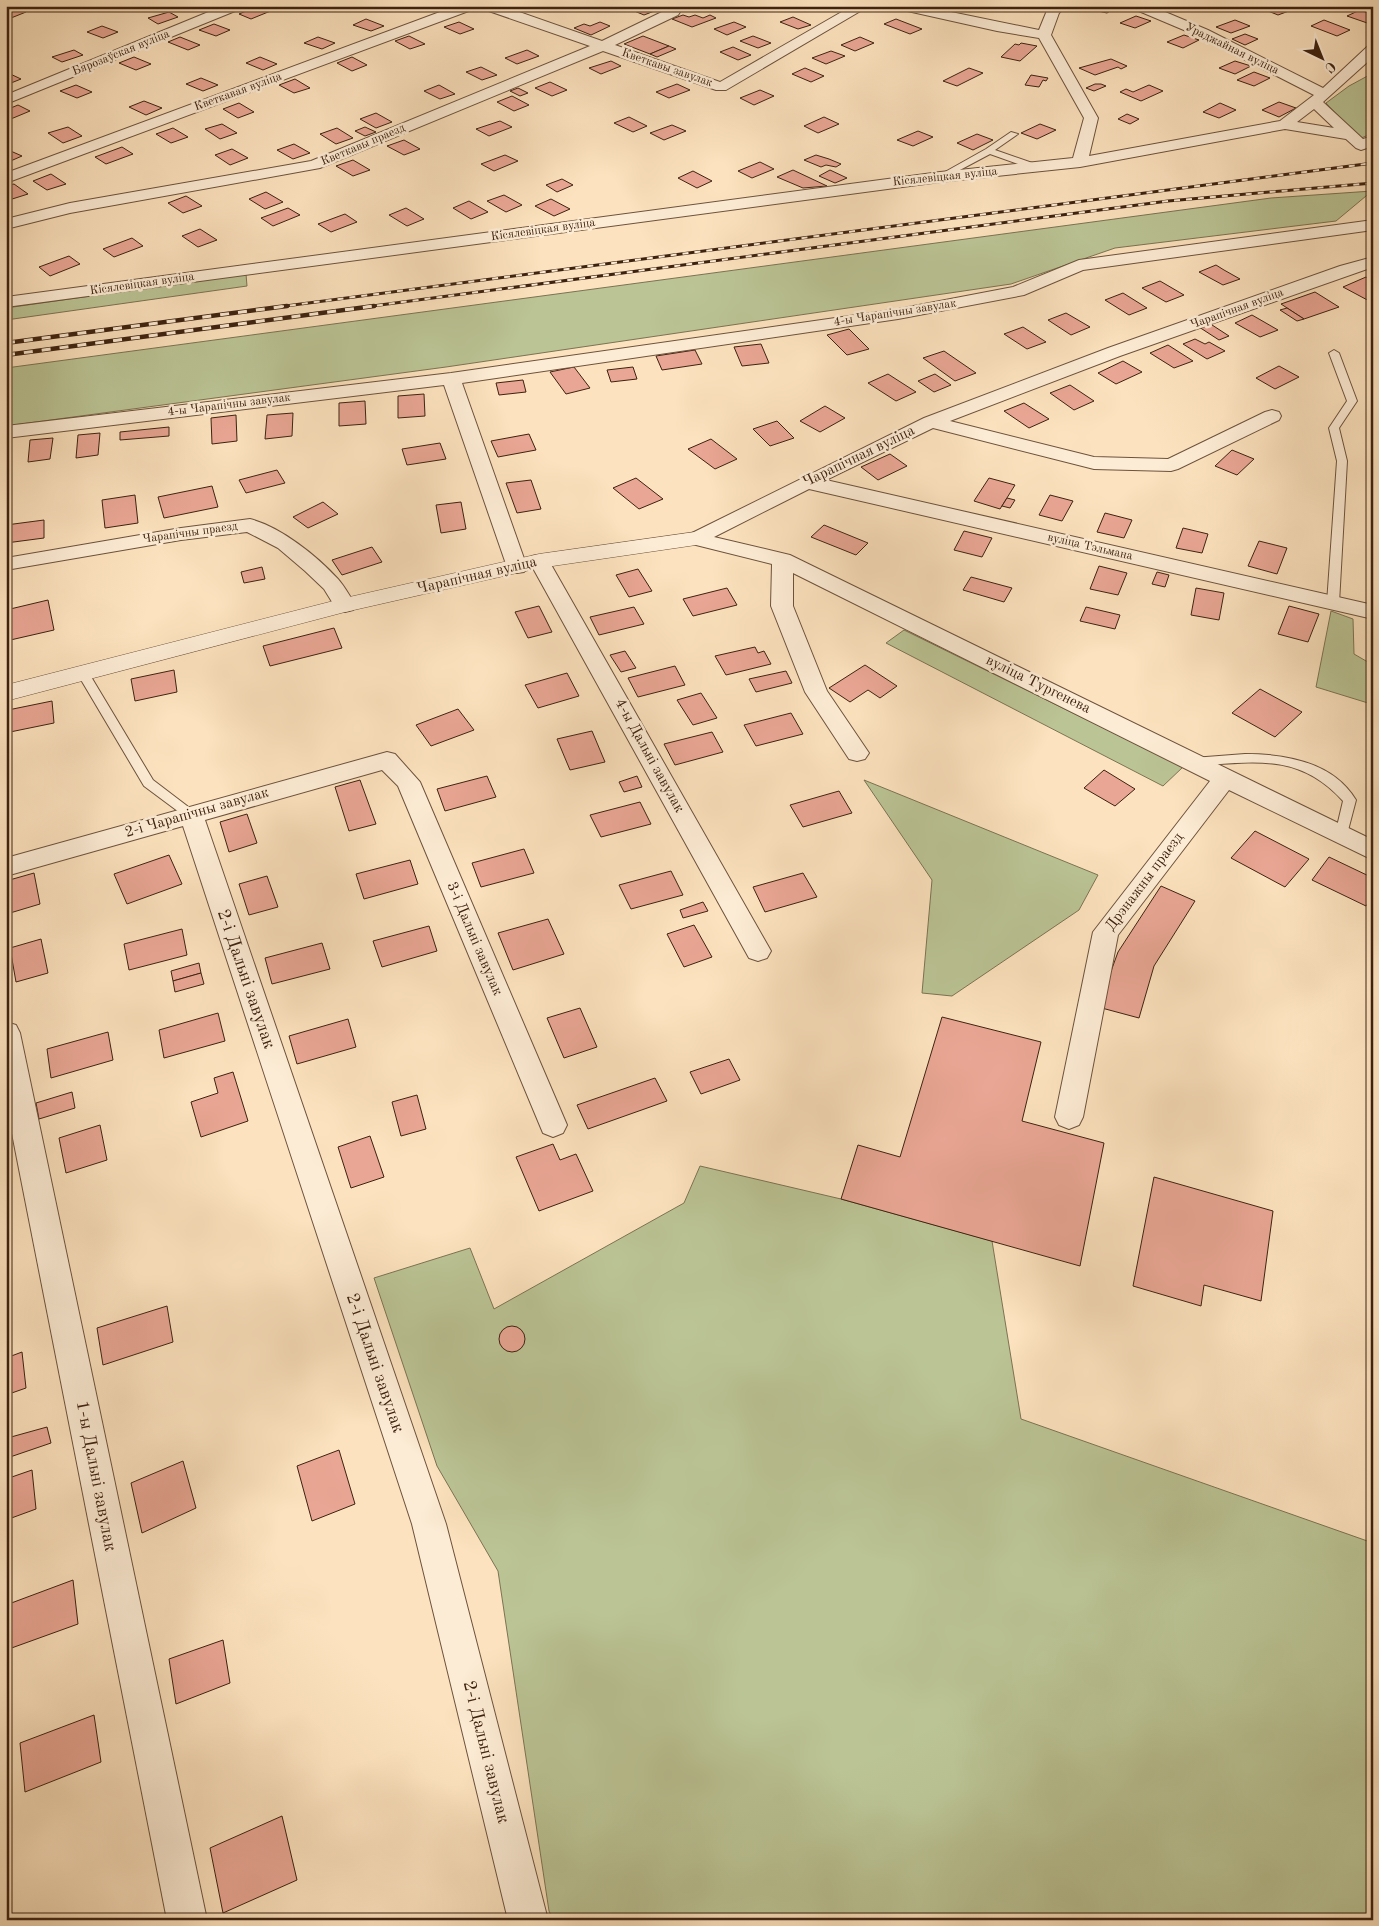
<svg xmlns="http://www.w3.org/2000/svg" width="1379" height="1926" font-family="'Old Standard TT',serif">
<style>
.green{fill:#bbc495;stroke:#7c7352}
.building{fill:#e9a694;stroke:#3d2210}
.lines{fill:none;stroke-linecap:round;stroke-linejoin:round}
.service-casing{stroke:#6d523c;stroke-width:2}
.minor-casing{stroke:#6d523c;stroke-width:2}
.tertiary-casing{stroke:#6d523c;stroke-width:1}
.service{fill:#fdecd5;fill-rule:evenodd}
.minor{fill:#fdecd5;fill-rule:evenodd}
.tertiary{fill:#fdecd5;fill-rule:evenodd}
.rail-far1-casing{stroke:#3d2210;stroke-width:3}
.rail-casing{stroke:#3d2210;stroke-width:4.5}
.rail-far1{stroke:#fdecd5;stroke-width:2;stroke-dasharray:6;stroke-linecap:butt}
.rail{stroke:#fdecd5;stroke-width:3;stroke-dasharray:9;stroke-linecap:butt}
.labels{text-anchor:middle;dominant-baseline:central;stroke-width:5;stroke-linejoin:round;paint-order:stroke}
.far-street-label{font-size:12px;fill:#3d2210;stroke:#fdecd5}
.street-label{font-size:15px;fill:#3d2210;stroke:#fdecd5}
.near-street-label{font-size:18px;fill:#3d2210;stroke:#fdecd5}
</style>
<rect width="100%" height="100%" fill="#fce2be"/>
<filter id="stains"><feTurbulence type="fractalNoise" baseFrequency=".004" numOctaves="4"/><feColorMatrix values="0 0 0 0 .2 0 0 0 0 .09 0 0 0 0 .02 0 0 0 .5 -.17"/></filter>
<radialGradient id="worn" r=".72"><stop offset=".6" stop-color="#630" stop-opacity="0"/><stop offset="1" stop-color="#630" stop-opacity=".3"/></radialGradient>
<g class="green">
<polygon points="1373,73 1373,133 1359,139 1326,103 1349,86"/>
<polygon points="1372,191 1336,221 1115,248 1011,284 446,367 6,426 6,368 1271,198"/>
<polygon points="246,274 247,286 6,320 6,308"/>
<polygon points="1331,611 1353,619 1354,654 1373,665 1373,692 1368,703 1316,687"/>
<polygon points="904,630 1183,767 1163,786 886,643"/>
<polygon points="864,780 1098,875 1079,910 952,996 922,993 932,880"/>
<polygon points="700,1166 841,1199 992,1241 1021,1419 1373,1543 1373,1904 1364,1920 553,1920 549,1911 498,1571 437,1466 374,1278 470,1248 494,1309 684,1203"/>
</g>
<g class="building">
<polygon points="11,6 26,12 11,18 6,16 6,8"/>
<polygon points="258,6 273,10 251,19 239,14"/>
<polygon points="632,6 648,6 657,10 644,15 627,8"/>
<polygon points="1095,6 1118,6 1107,13 1089,9"/>
<polygon points="1270,6 1292,6 1297,8 1278,15 1263,9"/>
<polygon points="1360,10 1373,15 1373,25 1347,16"/>
<polygon points="169,12 178,17 158,24 148,18"/>
<polygon points="683,15 689,17 695,15 703,18 710,15 716,18 692,27 672,19"/>
<polygon points="1136,16 1151,21 1135,28 1120,23"/>
<polygon points="793,17 811,25 798,29 780,22"/>
<polygon points="366,19 384,26 371,31 353,25"/>
<polygon points="896,19 922,29 910,34 884,24"/>
<polygon points="1235,20 1250,26 1231,33 1216,27"/>
<polygon points="1324,20 1350,30 1337,36 1311,26"/>
<polygon points="459,22 474,29 460,34 444,27"/>
<polygon points="600,22 610,26 591,35 574,28 584,24 590,26"/>
<polygon points="734,22 746,27 727,35 714,29"/>
<polygon points="214,24 230,30 216,36 199,30"/>
<polygon points="102,26 118,32 103,38 87,32"/>
<polygon points="1245,34 1258,39 1245,45 1232,39"/>
<polygon points="1184,35 1199,40 1183,48 1167,42"/>
<polygon points="409,36 425,44 410,49 395,41"/>
<polygon points="643,36 669,46 650,54 624,44"/>
<polygon points="753,36 771,43 758,48 740,41"/>
<polygon points="180,37 200,45 188,50 168,42"/>
<polygon points="318,37 335,43 322,49 304,43"/>
<polygon points="860,37 874,43 855,51 841,45"/>
<polygon points="1021,43 1037,46 1020,61 1001,57 1015,44 1019,45"/>
<polygon points="669,46 676,49 657,57 650,54"/>
<polygon points="733,47 751,55 738,60 720,52"/>
<polygon points="74,50 83,55 62,62 52,57"/>
<polygon points="527,50 539,56 517,64 505,58"/>
<polygon points="831,51 845,56 826,64 812,58"/>
<polygon points="134,57 151,64 136,70 119,63"/>
<polygon points="260,57 277,64 263,70 246,63"/>
<polygon points="352,57 367,65 352,71 337,63"/>
<polygon points="1111,59 1127,66 1121,69 1118,67 1095,75 1079,68"/>
<polygon points="611,61 621,66 601,74 589,68"/>
<polygon points="1235,61 1251,66 1235,74 1219,68"/>
<polygon points="481,67 497,75 482,80 466,72"/>
<polygon points="805,68 824,76 811,82 792,74"/>
<polygon points="969,68 983,73 957,86 943,81"/>
<polygon points="6,72 21,79 6,85"/>
<polygon points="1254,72 1270,78 1254,86 1237,80"/>
<polygon points="1031,75 1048,78 1046,81 1043,80 1039,87 1025,85"/>
<polygon points="201,78 218,85 203,91 186,84"/>
<polygon points="295,79 310,88 294,93 279,85"/>
<polygon points="550,82 567,90 552,96 535,88"/>
<polygon points="677,84 690,90 669,98 656,92"/>
<polygon points="1095,84 1101,84 1106,86 1094,91 1086,88"/>
<polygon points="76,85 92,92 77,98 60,91"/>
<polygon points="439,85 455,94 440,99 424,91"/>
<polygon points="1149,85 1163,91 1141,101 1120,92 1126,89 1133,92"/>
<polygon points="518,88 528,93 520,96 510,91"/>
<polygon points="760,90 774,96 754,105 740,98"/>
<polygon points="512,96 529,105 514,111 497,102"/>
<polygon points="144,101 162,108 146,115 129,107"/>
<polygon points="1279,102 1296,108 1279,117 1262,110"/>
<polygon points="239,103 254,112 238,118 223,109"/>
<polygon points="1220,103 1236,110 1219,118 1203,112"/>
<polygon points="18,105 30,111 6,121 6,110"/>
<polygon points="376,113 392,122 376,128 360,119"/>
<polygon points="1127,114 1139,119 1130,124 1118,119"/>
<polygon points="629,117 647,126 633,132 614,123"/>
<polygon points="824,117 839,124 818,133 804,126"/>
<polygon points="500,121 512,127 489,136 476,129"/>
<polygon points="222,124 237,133 220,139 205,129"/>
<polygon points="1040,124 1056,130 1037,139 1021,133"/>
<polygon points="672,125 686,131 664,140 650,133"/>
<polygon points="68,127 82,136 63,143 48,133"/>
<polygon points="365,127 376,132 365,136 355,131"/>
<polygon points="173,128 188,137 171,143 156,134"/>
<polygon points="337,128 353,138 336,144 320,134"/>
<polygon points="918,131 933,137 913,146 897,140"/>
<polygon points="977,134 993,140 973,150 957,143"/>
<polygon points="404,140 420,149 404,155 387,146"/>
<polygon points="294,144 310,153 293,159 277,150"/>
<polygon points="122,147 133,154 106,164 95,157"/>
<polygon points="6,149 22,156 6,163"/>
<polygon points="232,149 248,158 230,165 215,155"/>
<polygon points="505,155 518,161 494,171 481,164"/>
<polygon points="816,155 829,159 841,164 836,167 826,165 821,167 804,160"/>
<polygon points="353,160 370,170 353,176 336,166"/>
<polygon points="760,162 774,169 752,178 738,171"/>
<polygon points="793,170 827,186 803,188 777,177"/>
<polygon points="830,170 847,178 835,183 819,176"/>
<polygon points="693,171 712,181 697,188 678,178"/>
<polygon points="51,174 66,184 47,190 33,181"/>
<polygon points="562,179 573,185 557,192 546,185"/>
<polygon points="14,184 28,194 9,200 6,198 6,186"/>
<polygon points="266,192 283,202 265,209 249,199"/>
<polygon points="504,195 522,205 506,212 487,201"/>
<polygon points="186,196 202,206 183,213 168,203"/>
<polygon points="551,199 570,209 554,216 535,206"/>
<polygon points="469,201 488,212 471,219 453,208"/>
<polygon points="288,208 300,215 273,226 261,218"/>
<polygon points="406,208 424,219 407,226 389,215"/>
<polygon points="345,214 357,222 331,232 318,224"/>
<polygon points="200,229 217,240 198,247 182,236"/>
<polygon points="132,238 143,246 114,257 103,249"/>
<polygon points="69,256 80,264 50,276 39,267"/>
<polygon points="1216,265 1224,270 1240,279 1223,285 1199,272"/>
<polygon points="1366,277 1373,281 1373,303 1343,287"/>
<polygon points="1160,281 1184,295 1166,302 1142,288"/>
<polygon points="1315,292 1339,307 1304,319 1281,304"/>
<polygon points="1123,293 1147,308 1129,315 1105,300"/>
<polygon points="1287,308 1304,319 1297,321 1280,310"/>
<polygon points="1066,313 1090,327 1071,335 1048,320"/>
<polygon points="1252,315 1278,330 1260,337 1235,323"/>
<polygon points="1209,323 1229,336 1219,340 1199,327"/>
<polygon points="1023,327 1046,342 1027,349 1004,334"/>
<polygon points="849,329 869,349 847,355 827,335"/>
<polygon points="1195,339 1205,344 1209,342 1225,351 1207,359 1183,344"/>
<polygon points="761,344 769,363 742,366 734,347"/>
<polygon points="1168,345 1193,361 1174,368 1150,353"/>
<polygon points="695,350 702,364 662,370 656,356"/>
<polygon points="944,351 976,373 955,381 923,358"/>
<polygon points="1123,361 1142,372 1116,384 1098,373"/>
<polygon points="1279,366 1299,377 1275,389 1256,378"/>
<polygon points="574,367 590,388 566,394 550,372"/>
<polygon points="633,367 637,379 611,382 607,370"/>
<polygon points="888,374 916,392 896,401 868,383"/>
<polygon points="935,374 951,385 934,392 918,381"/>
<polygon points="523,380 526,392 499,395 496,383"/>
<polygon points="1070,385 1094,401 1074,410 1050,393"/>
<polygon points="424,394 425,416 398,418 398,396"/>
<polygon points="365,401 366,424 339,426 339,403"/>
<polygon points="1024,403 1049,419 1029,428 1004,411"/>
<polygon points="825,406 845,418 820,432 800,421"/>
<polygon points="293,413 292,436 265,439 267,415"/>
<polygon points="236,415 237,441 212,444 211,418"/>
<polygon points="777,421 794,438 770,446 753,429"/>
<polygon points="169,427 169,436 120,440 120,432"/>
<polygon points="100,433 98,455 76,458 78,435"/>
<polygon points="529,434 536,450 498,457 491,441"/>
<polygon points="53,438 50,459 28,462 30,440"/>
<polygon points="711,439 737,459 715,469 688,449"/>
<polygon points="440,443 446,459 407,465 402,449"/>
<polygon points="1232,450 1254,459 1237,475 1215,466"/>
<polygon points="890,454 907,466 878,480 861,467"/>
<polygon points="277,470 285,483 246,493 239,480"/>
<polygon points="636,478 663,499 639,509 613,488"/>
<polygon points="989,478 1015,485 1000,509 974,501"/>
<polygon points="531,480 541,509 517,513 506,483"/>
<polygon points="212,486 218,507 164,518 158,497"/>
<polygon points="135,495 138,523 105,528 102,500"/>
<polygon points="1050,495 1073,501 1062,521 1039,515"/>
<polygon points="1007,498 1015,500 1010,508 1002,506"/>
<polygon points="323,502 338,514 308,528 293,517"/>
<polygon points="461,502 466,529 441,533 436,505"/>
<polygon points="1105,513 1132,520 1124,538 1097,532"/>
<polygon points="44,520 44,538 6,543 6,525"/>
<polygon points="824,525 868,543 856,555 811,537"/>
<polygon points="1183,528 1208,534 1202,553 1176,548"/>
<polygon points="964,531 992,538 982,557 954,550"/>
<polygon points="1259,541 1287,548 1277,574 1248,566"/>
<polygon points="372,547 382,562 342,575 332,560"/>
<polygon points="1099,566 1127,573 1118,595 1090,589"/>
<polygon points="262,567 265,579 244,583 241,572"/>
<polygon points="638,569 652,591 629,597 616,575"/>
<polygon points="1157,572 1169,575 1165,587 1152,584"/>
<polygon points="971,577 1012,588 1004,602 963,590"/>
<polygon points="727,588 737,605 693,616 683,599"/>
<polygon points="1196,588 1224,593 1219,620 1191,615"/>
<polygon points="48,600 54,630 6,641 6,610"/>
<polygon points="539,606 552,632 528,638 515,612"/>
<polygon points="1289,606 1319,614 1308,642 1278,634"/>
<polygon points="634,607 644,624 599,635 590,617"/>
<polygon points="1086,607 1120,615 1115,629 1080,621"/>
<polygon points="334,628 342,648 270,666 263,646"/>
<polygon points="755,647 758,653 764,651 771,664 726,675 715,656"/>
<polygon points="625,651 636,668 621,672 610,655"/>
<polygon points="865,665 897,686 880,698 868,690 850,702 829,688"/>
<polygon points="675,666 685,685 638,697 628,678"/>
<polygon points="174,670 177,692 135,701 131,679"/>
<polygon points="786,671 792,683 756,692 749,679"/>
<polygon points="567,673 579,696 538,708 525,685"/>
<polygon points="1260,689 1302,712 1275,737 1232,713"/>
<polygon points="701,693 717,718 693,725 677,700"/>
<polygon points="52,701 54,723 10,732 8,710"/>
<polygon points="458,709 474,730 431,746 416,725"/>
<polygon points="791,713 803,734 756,746 744,725"/>
<polygon points="592,731 605,762 570,770 557,739"/>
<polygon points="712,732 723,752 675,765 664,744"/>
<polygon points="1104,770 1135,789 1115,806 1084,788"/>
<polygon points="487,776 496,797 445,811 437,789"/>
<polygon points="637,776 642,787 624,792 619,782"/>
<polygon points="360,780 376,824 349,831 335,787"/>
<polygon points="839,791 852,813 803,827 790,805"/>
<polygon points="640,802 651,824 601,837 590,815"/>
<polygon points="247,814 257,843 229,852 220,822"/>
<polygon points="1255,831 1309,859 1285,887 1231,858"/>
<polygon points="524,849 534,873 481,887 472,863"/>
<polygon points="169,855 182,884 127,904 114,874"/>
<polygon points="1329,857 1373,878 1373,896 1366,906 1312,880"/>
<polygon points="410,860 418,884 364,899 356,874"/>
<polygon points="671,871 683,895 631,909 619,885"/>
<polygon points="34,873 40,904 10,913 6,895 6,881"/>
<polygon points="803,873 817,897 765,912 753,887"/>
<polygon points="267,876 278,907 249,915 239,884"/>
<polygon points="1161,886 1195,901 1154,966 1139,1018 1098,1007 1118,952"/>
<polygon points="703,902 708,911 683,918 680,910"/>
<polygon points="548,919 564,954 513,970 498,933"/>
<polygon points="694,925 712,957 684,967 667,934"/>
<polygon points="429,926 437,951 382,967 373,941"/>
<polygon points="182,929 187,955 129,970 124,944"/>
<polygon points="41,939 48,973 16,982 10,948"/>
<polygon points="322,943 330,969 272,984 265,958"/>
<polygon points="199,963 201,973 173,981 171,971"/>
<polygon points="201,973 204,984 175,992 173,981"/>
<polygon points="580,1008 597,1047 564,1058 547,1018"/>
<polygon points="218,1013 225,1041 164,1058 159,1030"/>
<polygon points="942,1017 1041,1042 1022,1121 1104,1143 1080,1266 841,1199 858,1145 900,1157"/>
<polygon points="348,1019 356,1047 297,1064 289,1036"/>
<polygon points="108,1032 113,1060 51,1078 47,1049"/>
<polygon points="729,1059 740,1080 701,1094 690,1072"/>
<polygon points="233,1072 248,1121 201,1137 191,1102 218,1093 214,1078"/>
<polygon points="655,1078 667,1101 588,1129 577,1105"/>
<polygon points="72,1092 75,1108 39,1119 36,1103"/>
<polygon points="417,1095 426,1129 401,1136 392,1102"/>
<polygon points="100,1125 107,1160 66,1173 59,1138"/>
<polygon points="370,1136 384,1177 351,1188 338,1147"/>
<polygon points="553,1144 560,1160 576,1154 593,1191 539,1211 516,1157"/>
<polygon points="1154,1177 1273,1211 1261,1301 1204,1285 1201,1306 1133,1286"/>
<polygon points="167,1306 173,1342 103,1365 97,1328"/>
<circle cx="512" cy="1339" r="13"/>
<polygon points="22,1352 26,1388 6,1395 6,1358"/>
<polygon points="47,1427 51,1443 10,1457 11,1437"/>
<polygon points="339,1450 355,1504 312,1521 297,1466"/>
<polygon points="183,1461 196,1508 142,1533 131,1483"/>
<polygon points="32,1470 36,1509 6,1520 6,1479"/>
<polygon points="73,1580 78,1624 6,1650 6,1605"/>
<polygon points="223,1640 230,1683 176,1704 169,1659"/>
<polygon points="94,1715 101,1762 25,1792 20,1743"/>
<polygon points="282,1816 297,1880 223,1913 210,1848"/>
</g>
<g class="lines">
<g class="service-casing">
<g id="service">
<polygon points="1011,132 1018,134 995,150 1041,166 1041,170 1035,170 990,154 943,179 936,177 986,149"/>
<polygon points="1334,350 1339,353 1357,401 1339,428 1347,461 1339,603 1333,607 1327,603 1337,461 1329,428 1347,401 1329,353"/>
<polygon points="83,669 87,670 153,780 195,812 197,815 195,818 187,818 144,786 77,673"/>
<path d="M1245,754C1286,754 1333,762 1356,800L1346,838H1336L1335,835L1343,801C1299,752 1253,762 1193,766L1187,762L1193,758Z"/>
</g>
</g>
<g class="minor-casing">
<g id="minor">
<polygon points="223,6 242,6 240,9 6,104 6,95"/>
<polygon points="456,6 476,6 474,9 6,183 6,173"/>
<polygon points="481,6 502,6 602,41 668,9 678,9 680,12 678,15 615,45 720,82 852,6 869,6 726,90 716,90 603,51 320,168 70,213 6,229 6,219 70,203 311,161 590,46 483,9"/>
<path d="M896,6H922L1039,30L1048,8L1051,6H1066L1059,13L1051,35L1098,118L1089,156L1280,121L1314,95L1198,36L1134,9L1132,6H1151L1208,30L1323,88L1368,46L1373,45V57L1323,102L1363,139L1373,136V146L1361,150L1356,148L1346,139L1285,129L1080,167L940,182L6,307V297L940,172L1073,158L1084,118L1039,38L997,31L903,10ZM1314,109L1334,128L1297,122Z"/>
<polygon points="1373,220 1373,230 1083,270 1024,295 898,319 462,383 527,567 524,572 517,573 510,572 507,567 444,385 6,438 6,426 451,373 898,309 1013,287 1079,260"/>
<polygon points="1373,257 1373,267 1120,356 950,421 1094,457 1168,459 1265,412 1272,410 1279,412 1281,416 1279,420 1178,469 1171,471 1094,469 933,428 826,480 1373,605 1373,619 809,489 714,537 790,555 1373,840 1373,860 1229,790 1118,935 1083,1117 1079,1125 1069,1129 1059,1125 1055,1117 1093,932 1210,781 793,573 793,606 827,691 869,753 865,759 857,761 849,759 805,692 771,606 772,564 688,543 685,539 688,535 924,418 1108,348 1340,266"/>
<path d="M250,519C281,527 317,556 338,579C345,587 350,597 356,605L353,610L345,612L337,610L324,589L305,571L278,548L247,532L181,540L6,570V558L181,528Z"/>
<polygon points="539,555 546,556 549,561 767,944 771,951 767,958 758,961 749,958 529,561 532,556"/>
<polygon points="387,752 395,754 420,782 567,1125 563,1133 553,1137 543,1133 398,786 382,770 205,820 446,1524 548,1920 508,1920 412,1524 183,826 6,876 6,858"/>
<polygon points="6,1022 16,1025 20,1033 207,1920 167,1920 6,1103"/>
</g>
</g>
<g class="tertiary-casing">
<polygon id="tertiary" points="695,532 703,534 706,539 703,544 539,568 345,612 6,701 6,685 345,598 539,554"/>
</g>
<use href="#service" class="service"/>
<use href="#minor" class="minor"/>
<use href="#tertiary" class="tertiary"/>
<g class="rail-far1-casing">
<g id="rail-far1">
<polyline points="278,307 1373,163"/>
<polyline points="365,307 1168,201 1373,183"/>
</g>
</g>
<g class="rail-casing">
<g id="rail">
<polyline points="6,343 287,306"/>
<polyline points="6,355 374,306"/>
</g>
</g>
<use href="#rail-far1" class="rail-far1"/>
<use href="#rail" class="rail"/>
</g>
<g class="labels">
<g class="far-street-label">
<text transform="translate(1232 49) rotate(26)">Ураджайная вуліца</text>
<text transform="translate(121 53) rotate(-22)">Бярозаўская вуліца</text>
<text transform="translate(667 68) rotate(19)">Кветкавы завулак</text>
<text transform="translate(238 92) rotate(-20)">Кветкавая вуліца</text>
<text transform="translate(363 145) rotate(-23)">Кветкавы праезд</text>
<text transform="translate(945 177) rotate(-6)">Кісялевіцкая вуліца</text>
<text transform="translate(543 230) rotate(-8)">Кісялевіцкая вуліца</text>
<text transform="translate(142 284) rotate(-8)">Кісялевіцкая вуліца</text>
<text transform="translate(1237 309) rotate(-20)">Чарапічная вуліца</text>
<text transform="translate(895 313) rotate(-9)">4-ы Чарапічны завулак</text>
<text transform="translate(229 405) rotate(-7)">4-ы Чарапічны завулак</text>
<text transform="translate(190 533) rotate(-8)">Чарапічны праезд</text>
<text transform="translate(1090 547) rotate(13)">вуліца Тэльмана</text>
</g>
<g class="street-label">
<text transform="translate(859 457) rotate(-26)">Чарапічная вуліца</text>
<text transform="translate(477 576) rotate(-13)">Чарапічная вуліца</text>
<text transform="translate(1038 685) rotate(26)">вуліца Тургенева</text>
<text transform="translate(649 756) rotate(61)">4-ы Дальні завулак</text>
<text transform="translate(197 813) rotate(-16)">2-і Чарапічны завулак</text>
<text transform="translate(1145 882) rotate(-53)">Дрэнажны праезд</text>
<text transform="translate(474 939) rotate(67)">3-і Дальні завулак</text>
</g>
<g class="near-street-label">
<text transform="translate(246 979) rotate(71)">2-і Дальні завулак</text>
<text transform="translate(375 1363) rotate(71)">2-і Дальні завулак</text>
<text transform="translate(96 1476) rotate(79)">1-ы Дальні завулак</text>
<text transform="translate(486 1752) rotate(76)">2-і Дальні завулак</text>
</g>
</g>
<rect width="1379" height="1926" fill="none" stroke="#fce2be" stroke-width="25"/>
<rect x="8" y="8" width="1364" height="1911" fill="none" stroke="#3d2210" stroke-width="2.5"/>
<rect x="12" y="12" width="1354" height="1901" fill="none" stroke="#3d2210"/>
<g transform="translate(1322 58) rotate(137)" stroke="#fdecd5" stroke-width="4" paint-order="stroke">
<path d="M0-4L9 19L0 12L-9 19Z" fill="#3d2210"/>
<text y="-8" font-size="14" font-weight="bold" text-anchor="middle" fill="#3d2210">С</text>
</g>
<rect width="100%" height="100%" filter="url(#stains)"/>
<rect width="100%" height="100%" fill="url(#worn)"/>
</svg>
